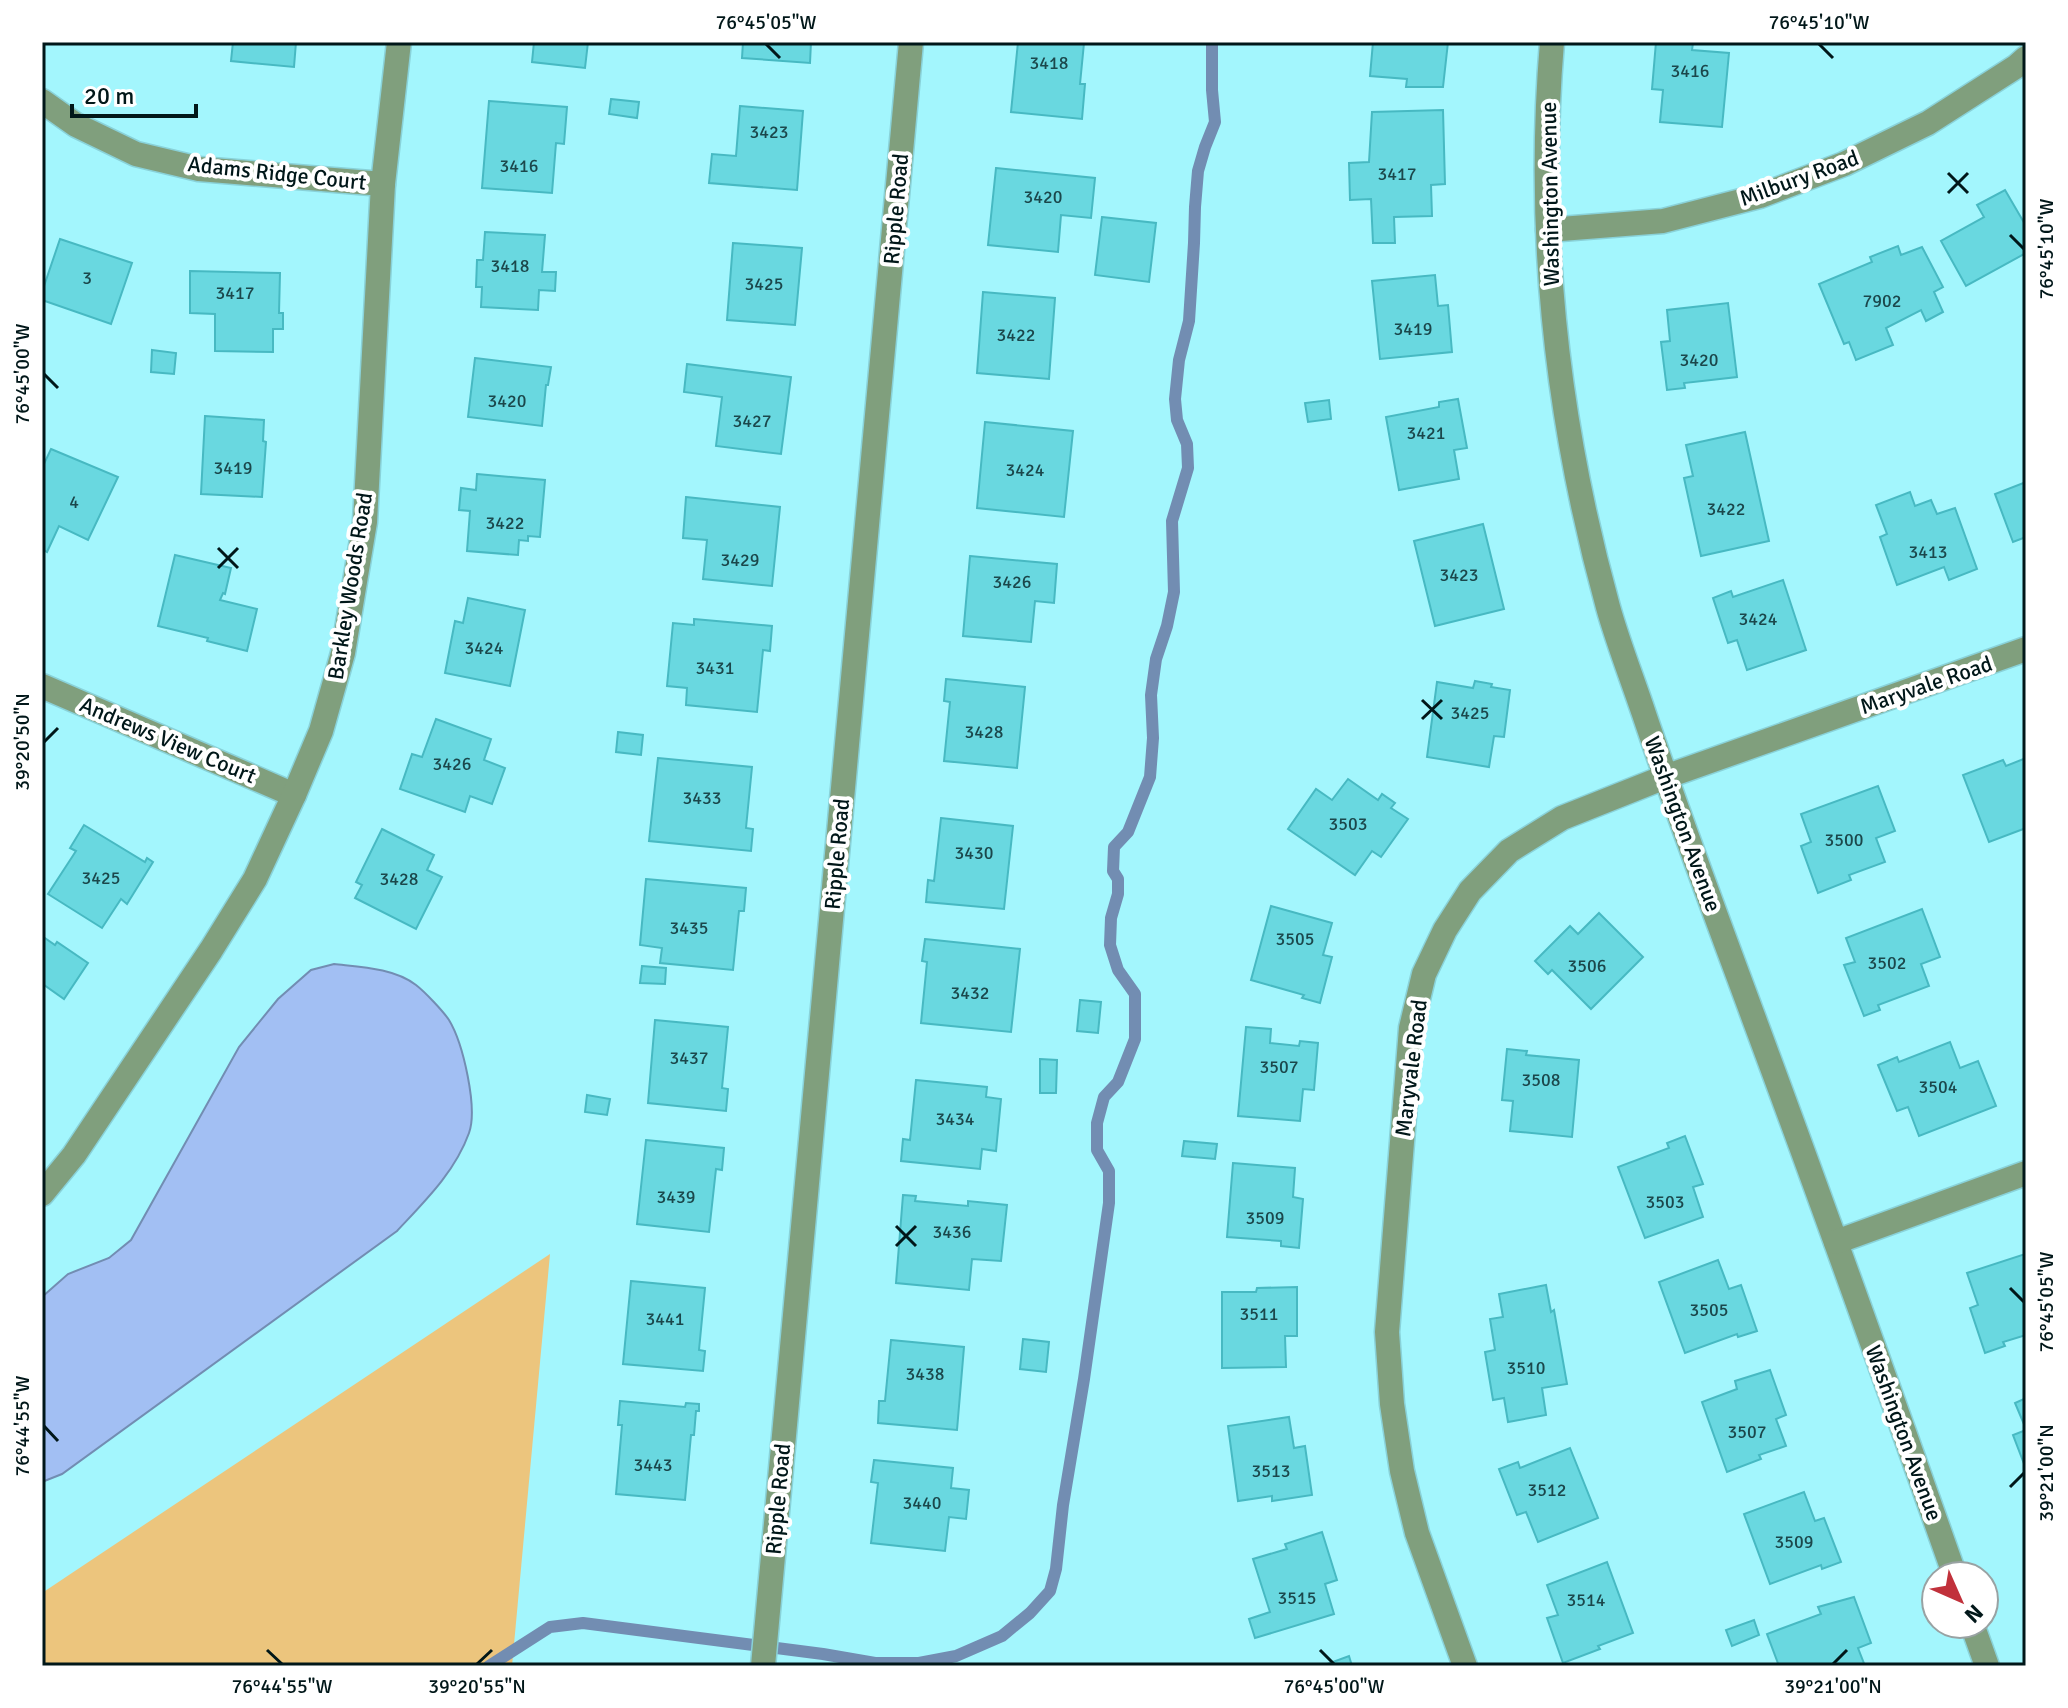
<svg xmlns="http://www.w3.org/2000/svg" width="2068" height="1708" font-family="Signika,sans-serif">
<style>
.green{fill:#ecc57d}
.water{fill:#a2bff3;stroke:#728db2;stroke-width:2}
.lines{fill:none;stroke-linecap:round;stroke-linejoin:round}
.stream{stroke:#728db2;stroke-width:12}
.building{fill:#69d8e0;stroke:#47b9c2;stroke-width:2}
.street-casing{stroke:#89d2d9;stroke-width:27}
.street{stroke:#809f7d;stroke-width:24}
.ticks{fill:none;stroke:#011719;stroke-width:3}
.labels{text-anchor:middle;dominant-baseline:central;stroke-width:8;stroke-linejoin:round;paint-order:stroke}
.number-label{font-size:18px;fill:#1b474b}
.street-label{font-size:22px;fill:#011719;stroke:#fff}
.neatline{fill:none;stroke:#011719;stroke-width:3}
.ticks-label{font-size:20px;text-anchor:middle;fill:#011719}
</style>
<rect width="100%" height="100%" fill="#a3f6fd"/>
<polygon class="green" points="550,1254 512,1666 42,1666 42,1593"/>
<path class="water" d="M334,964C360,967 394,968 416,985C425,992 443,1011 449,1020C463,1043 478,1108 469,1133C455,1172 425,1201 397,1231L62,1474L42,1482V1297L68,1274L109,1258L131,1240L239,1047L278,999L311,970Z"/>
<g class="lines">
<polyline class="stream" points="489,1666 550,1627 583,1623 823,1654 875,1663 919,1663 956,1656 1002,1636 1030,1613 1050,1591 1056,1569 1063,1505 1084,1379 1109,1203 1109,1171 1097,1150 1097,1123 1104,1097 1118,1082 1135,1039 1135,994 1118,970 1110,945 1111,918 1118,894 1118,879 1113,871 1114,847 1128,832 1150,777 1153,738 1151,695 1156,659 1167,626 1174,592 1172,521 1188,468 1187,444 1177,420 1175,399 1179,360 1189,321 1194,243 1195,207 1198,171 1205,147 1215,122 1212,90 1212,42"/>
</g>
<g class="building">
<polygon points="233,42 296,42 294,67 231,61"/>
<polygon points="534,42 588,42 585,68 532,62"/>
<polygon points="743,42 811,42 810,63 742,58"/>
<polygon points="1018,42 1084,43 1080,84 1085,84 1082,119 1011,112"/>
<polygon points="1373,42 1448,42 1443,87 1406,87 1407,79 1370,76"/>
<polygon points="1656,42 1693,43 1692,50 1729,53 1722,127 1660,122 1663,90 1652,89"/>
<polygon points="611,99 639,102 637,118 609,114"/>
<polygon points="489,101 567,107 564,144 556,143 552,193 482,188"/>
<polygon points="740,106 803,111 797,190 709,183 712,154 736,156"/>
<polygon points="1443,110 1445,184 1431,185 1432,216 1394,217 1395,243 1373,243 1371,199 1350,200 1349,163 1369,162 1372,112"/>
<polygon points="996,168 1095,178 1091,218 1061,215 1058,252 988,245"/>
<polygon points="2005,190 2026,226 2026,253 1966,286 1941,241 1984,217 1977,205"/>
<polygon points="1102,217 1156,223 1149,282 1095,275"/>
<polygon points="485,232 545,235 542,272 556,272 555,291 539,290 538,310 481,307 482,287 476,287 477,260 483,260"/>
<polygon points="60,239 132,263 111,324 42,300 42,292"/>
<polygon points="733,243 802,248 795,325 727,320"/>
<polygon points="1898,246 1901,255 1922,247 1943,287 1934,292 1943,312 1926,321 1921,310 1886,328 1893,345 1856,360 1849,342 1844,344 1819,284 1872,262 1870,257"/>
<polygon points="190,271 280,273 279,313 283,313 283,329 273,329 273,352 215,351 215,314 190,313"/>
<polygon points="1435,275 1438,306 1448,305 1452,352 1380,359 1372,281"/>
<polygon points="983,292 1055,298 1049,379 977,373"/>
<polygon points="1728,303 1737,377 1684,383 1685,388 1667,390 1661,342 1670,341 1667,310"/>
<polygon points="152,350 176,353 174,374 151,372"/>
<polygon points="475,358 551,367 548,385 546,385 542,426 468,417"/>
<polygon points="687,364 791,377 781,454 716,446 722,397 684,392"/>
<polygon points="1458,399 1467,448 1454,450 1459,479 1399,490 1386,417 1439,407 1439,402"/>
<polygon points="1329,400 1331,419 1308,422 1305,403"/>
<polygon points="205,416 264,420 263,441 266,442 262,497 201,494"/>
<polygon points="985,422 1073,431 1064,517 977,508"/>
<polygon points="1745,432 1769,541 1701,556 1684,478 1693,476 1686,445"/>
<polygon points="51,449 118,477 88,540 59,526 47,552 42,549 42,468"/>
<polygon points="477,474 545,480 540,537 528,536 528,541 519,540 518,555 467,551 470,511 459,510 461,488 476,490"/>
<polygon points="2026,482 2026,537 2013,542 1995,494"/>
<polygon points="1910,492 1915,506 1931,500 1937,514 1955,508 1977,569 1949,580 1944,567 1897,585 1880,537 1887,534 1876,505"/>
<polygon points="686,497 780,507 772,586 703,579 707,540 683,538"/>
<polygon points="1483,524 1504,609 1435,626 1414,541"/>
<polygon points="175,555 231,568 225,594 223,593 220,600 257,609 247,651 207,641 208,638 158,626"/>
<polygon points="970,556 1057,564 1054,603 1035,601 1031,642 963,636"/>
<polygon points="1783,580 1806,650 1747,670 1737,640 1728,643 1713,598 1731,591 1733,597"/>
<polygon points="468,598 525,610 510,686 445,673 455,621 463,623"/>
<polygon points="694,619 772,626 770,651 763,650 757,712 686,705 687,688 667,686 673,623 694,625"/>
<polygon points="946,679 1025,687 1017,768 944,761 950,702 944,701"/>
<polygon points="1475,681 1492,684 1491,687 1510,690 1504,737 1494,736 1489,767 1427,757 1437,682 1473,688"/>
<polygon points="436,719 491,739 484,760 505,768 492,804 470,796 465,812 400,789 412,754 422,757"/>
<polygon points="618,732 643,735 641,755 616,752"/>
<polygon points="658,758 752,767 746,828 753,829 751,851 649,841"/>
<polygon points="2026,758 2026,828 1989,842 1963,775 2003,760 2006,766"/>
<polygon points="1348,779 1378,800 1382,794 1395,803 1391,808 1408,819 1381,857 1372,851 1355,875 1288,829 1316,789 1332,800"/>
<polygon points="1878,786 1895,831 1876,838 1885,862 1849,875 1851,880 1818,893 1801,846 1811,842 1801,814"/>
<polygon points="941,818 1013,826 1004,909 926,902 928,880 934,881"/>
<polygon points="84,825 145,862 147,858 153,862 127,904 121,899 102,928 48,894 76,851 70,848"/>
<polygon points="382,829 434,855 427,870 442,877 416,929 355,898 362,885 356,882"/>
<polygon points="646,879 746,888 744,911 739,911 733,970 660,963 662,948 640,945"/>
<polygon points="1271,906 1332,923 1323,955 1332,957 1320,1003 1302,998 1304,995 1251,980"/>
<polygon points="1922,909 1940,957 1921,964 1929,986 1878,1005 1880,1010 1864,1016 1844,965 1855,962 1846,938"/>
<polygon points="1599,913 1643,957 1591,1009 1552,970 1548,974 1535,961 1570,926 1578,934"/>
<polygon points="42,936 55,945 57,942 88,963 64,999 44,985 42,988"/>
<polygon points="925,939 1020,949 1011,1032 921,1023 927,962 922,961"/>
<polygon points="642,966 666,968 665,984 640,983"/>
<polygon points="1080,1000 1101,1002 1098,1033 1077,1031"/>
<polygon points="655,1020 728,1027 722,1088 728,1089 726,1111 648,1103"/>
<polygon points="1246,1027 1271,1029 1270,1043 1299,1046 1300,1041 1318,1043 1314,1090 1303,1089 1300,1121 1238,1116"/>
<polygon points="1950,1042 1960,1068 1978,1061 1996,1106 1919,1136 1908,1107 1897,1111 1878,1065 1897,1057 1899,1062"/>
<polygon points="1507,1049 1527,1051 1526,1055 1579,1060 1572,1137 1510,1131 1513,1101 1502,1100"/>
<polygon points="1040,1059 1057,1060 1056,1093 1040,1093"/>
<polygon points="916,1080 987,1087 986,1097 1001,1099 996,1151 982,1149 980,1169 901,1161 903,1139 910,1140"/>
<polygon points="587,1095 610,1099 607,1115 585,1112"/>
<polygon points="1685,1136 1703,1184 1693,1187 1703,1217 1645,1238 1618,1167 1669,1148 1667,1143"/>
<polygon points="646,1140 724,1148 722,1170 716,1169 709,1232 637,1224"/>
<polygon points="1184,1141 1217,1144 1215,1159 1182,1156"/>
<polygon points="1233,1163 1295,1168 1293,1197 1303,1199 1299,1248 1281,1246 1281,1241 1227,1237"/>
<polygon points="903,1195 916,1196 915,1201 968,1206 968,1201 1007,1205 1001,1261 972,1259 969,1290 896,1283"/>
<polygon points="2025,1254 2026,1335 2003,1342 2005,1346 1985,1353 1970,1308 1978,1305 1967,1273"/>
<polygon points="1718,1260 1729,1289 1741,1285 1757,1331 1738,1337 1737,1334 1685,1353 1659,1282"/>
<polygon points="631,1281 705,1288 699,1350 705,1351 703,1371 623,1364"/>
<polygon points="1546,1285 1551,1312 1554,1310 1567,1384 1542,1388 1546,1415 1508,1422 1504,1398 1493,1400 1485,1352 1495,1350 1490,1319 1503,1317 1499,1294"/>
<polygon points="1297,1287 1297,1336 1285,1336 1286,1367 1222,1368 1222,1292 1256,1292 1257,1288"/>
<polygon points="1023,1339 1049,1342 1046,1372 1020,1369"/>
<polygon points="891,1340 964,1347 957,1430 878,1423 879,1401 885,1401"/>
<polygon points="1770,1370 1786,1415 1776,1419 1786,1446 1759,1455 1761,1459 1727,1472 1702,1402 1737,1389 1735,1381"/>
<polygon points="2026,1398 2026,1429 2015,1403"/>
<polygon points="620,1401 685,1407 686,1403 699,1404 699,1411 696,1411 694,1435 691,1435 685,1500 616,1494 622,1425 618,1425"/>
<polygon points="1289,1417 1294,1448 1305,1446 1312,1495 1272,1501 1272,1496 1238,1501 1228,1426"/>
<polygon points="2026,1430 2026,1469 2013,1435"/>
<polygon points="1570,1448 1598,1518 1538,1542 1526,1512 1517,1515 1499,1469 1518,1462 1520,1468"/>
<polygon points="874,1460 953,1468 951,1488 969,1490 966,1519 949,1517 945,1551 871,1543 878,1483 871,1482"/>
<polygon points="1804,1492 1815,1521 1824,1518 1841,1562 1822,1569 1821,1565 1770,1584 1744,1514"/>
<polygon points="1322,1532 1337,1580 1325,1584 1334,1614 1255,1638 1249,1619 1270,1612 1253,1559 1287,1549 1285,1544"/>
<polygon points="1607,1562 1633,1633 1598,1646 1600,1649 1563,1663 1547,1618 1558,1615 1547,1585"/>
<polygon points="1854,1597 1871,1643 1858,1648 1865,1666 1779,1666 1767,1634 1821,1614 1818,1607"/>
<polygon points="1754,1620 1759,1635 1732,1646 1726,1630"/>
<polygon points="1349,1656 1352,1666 1322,1666"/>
</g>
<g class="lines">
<g class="street-casing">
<g id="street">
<path d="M1552,42C1536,232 1557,423 1608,607C1618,643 1632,678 1644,714C1678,815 1716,916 1753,1016C1822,1202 1889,1389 1955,1576"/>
<polyline points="42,101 76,125 136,154 199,169 383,184"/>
<polyline points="1548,230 1663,221 1760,196 1844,164 1928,123 2017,66 2026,58"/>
<polyline points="42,686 294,795"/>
<polyline points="42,1194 74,1155 211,950 255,879 294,795 321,731 343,653 365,522 383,184 399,42"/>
<polyline points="1836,1242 2026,1173"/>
<polyline points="1972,1624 1987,1666"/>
<polyline points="763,1666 911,42"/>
<polyline points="1465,1666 1417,1533 1402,1471 1392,1404 1387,1332 1411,1028 1424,974 1445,930 1470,891 1509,851 1562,818 1665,777 2026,649"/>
</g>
</g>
<use href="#street" class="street"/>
</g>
<path class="ticks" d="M766,44L780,58M1819,44L1833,58M1948,173L1968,193M1948,193L1968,173M2010,235L2024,249M44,374L58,388M218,548L238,568M218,568L238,548M1422,700L1442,719M1422,719L1442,700M44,742L58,728M896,1226L916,1246M896,1246L916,1226M2010,1288L2024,1302M44,1426L58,1441M2010,1487L2024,1473M267,1650L282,1664M1320,1650L1334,1664M477,1664L492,1650M1833,1664L1847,1650"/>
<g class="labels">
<g class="number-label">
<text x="1049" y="63">3418</text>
<text x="1690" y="71">3416</text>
<text x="769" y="132">3423</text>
<text x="519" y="166">3416</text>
<text x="1397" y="174">3417</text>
<text x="1043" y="197">3420</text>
<text x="510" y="266">3418</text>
<text x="87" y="278">3</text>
<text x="764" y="284">3425</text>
<text x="235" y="293">3417</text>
<text x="1882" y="301">7902</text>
<text x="1413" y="329">3419</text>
<text x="1016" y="335">3422</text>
<text x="1699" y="360">3420</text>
<text x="507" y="401">3420</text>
<text x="752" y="421">3427</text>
<text x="1426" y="433">3421</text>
<text x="233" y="468">3419</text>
<text x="1025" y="470">3424</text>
<text x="74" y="502">4</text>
<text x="1726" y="509">3422</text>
<text x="505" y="523">3422</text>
<text x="1928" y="552">3413</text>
<text x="740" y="560">3429</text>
<text x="1459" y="575">3423</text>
<text x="1012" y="582">3426</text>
<text x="1758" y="619">3424</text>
<text x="484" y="648">3424</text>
<text x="715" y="668">3431</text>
<text x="1470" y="713">3425</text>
<text x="984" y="732">3428</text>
<text x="452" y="764">3426</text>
<text x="702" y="798">3433</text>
<text x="1348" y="824">3503</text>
<text x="1844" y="840">3500</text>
<text x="974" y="853">3430</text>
<text x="101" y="878">3425</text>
<text x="399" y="879">3428</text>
<text x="689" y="928">3435</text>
<text x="1295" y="939">3505</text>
<text x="1887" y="963">3502</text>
<text x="1587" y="966">3506</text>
<text x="970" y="993">3432</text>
<text x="689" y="1058">3437</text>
<text x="1279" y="1067">3507</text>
<text x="1541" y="1080">3508</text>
<text x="1938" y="1087">3504</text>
<text x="955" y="1119">3434</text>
<text x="676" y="1197">3439</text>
<text x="1665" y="1202">3503</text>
<text x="1265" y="1218">3509</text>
<text x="952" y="1232">3436</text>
<text x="1709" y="1310">3505</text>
<text x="1259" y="1314">3511</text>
<text x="665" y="1319">3441</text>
<text x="1526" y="1368">3510</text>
<text x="925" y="1374">3438</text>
<text x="1747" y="1432">3507</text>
<text x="653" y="1465">3443</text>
<text x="1271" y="1471">3513</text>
<text x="1547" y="1490">3512</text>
<text x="922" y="1503">3440</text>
<text x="1794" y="1542">3509</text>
<text x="1297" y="1598">3515</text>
<text x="1586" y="1600">3514</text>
</g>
<g class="street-label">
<text transform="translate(277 173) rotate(6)">Adams Ridge Court</text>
<text transform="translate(1799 178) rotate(-20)">Milbury Road</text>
<text transform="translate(1550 194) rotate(-91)">Washington Avenue</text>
<text transform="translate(896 209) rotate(-85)">Ripple Road</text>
<text transform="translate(350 586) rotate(-81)">Barkley Woods Road</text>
<text transform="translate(1926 685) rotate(-19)">Maryvale Road</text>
<text transform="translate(168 740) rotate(23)">Andrews View Court</text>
<text transform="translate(1683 824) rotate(70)">Washington Avenue</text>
<text transform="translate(837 854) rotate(-85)">Ripple Road</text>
<text transform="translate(1411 1068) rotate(-83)">Maryvale Road</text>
<text transform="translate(1904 1433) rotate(70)">Washington Avenue</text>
<text transform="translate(778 1499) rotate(-85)">Ripple Road</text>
</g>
</g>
<rect width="2068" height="1708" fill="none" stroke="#ffffff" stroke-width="88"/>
<g transform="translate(1960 1600) rotate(135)"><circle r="38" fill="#ffffff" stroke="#99a2a3" stroke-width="2"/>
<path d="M0-6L14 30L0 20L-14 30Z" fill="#c1313b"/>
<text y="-12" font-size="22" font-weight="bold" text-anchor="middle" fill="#011719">N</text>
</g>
<path d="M72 104v12h124v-12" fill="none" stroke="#011719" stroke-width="4"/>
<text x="84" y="104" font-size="24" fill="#011719" stroke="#ffffff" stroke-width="6" paint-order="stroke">20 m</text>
<rect x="44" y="44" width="1980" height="1620" class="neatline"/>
<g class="ticks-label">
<text x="766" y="29">76°45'05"W</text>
<text x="1819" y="29">76°45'10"W</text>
<text transform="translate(2046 249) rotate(-90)" y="7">76°45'10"W</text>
<text transform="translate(22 374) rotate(-90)" y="7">76°45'00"W</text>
<text transform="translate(22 742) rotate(-90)" y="7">39°20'50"N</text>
<text transform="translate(2046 1302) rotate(-90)" y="7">76°45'05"W</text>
<text transform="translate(22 1426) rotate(-90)" y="7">76°44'55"W</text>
<text transform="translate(2046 1473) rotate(-90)" y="7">39°21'00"N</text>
<text x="282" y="1693">76°44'55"W</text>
<text x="477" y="1693">39°20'55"N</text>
<text x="1334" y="1693">76°45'00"W</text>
<text x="1833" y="1693">39°21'00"N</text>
</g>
</svg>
